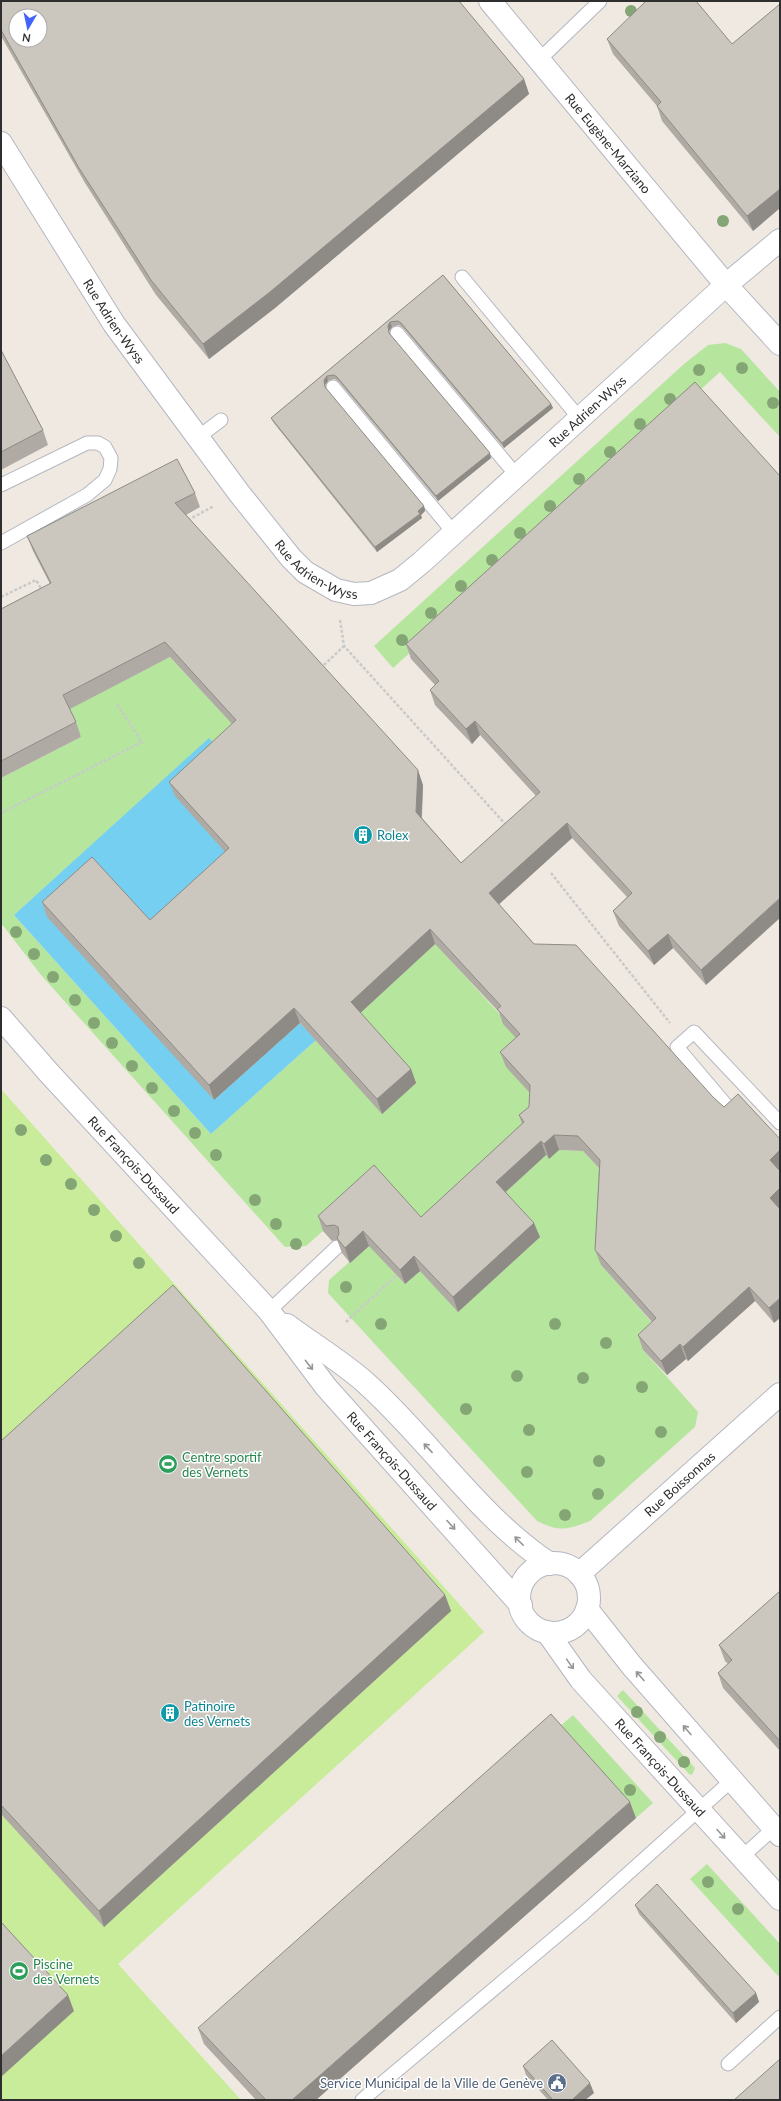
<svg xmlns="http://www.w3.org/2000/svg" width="781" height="2101" font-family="Lato,sans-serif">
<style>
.green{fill:#b6e59e}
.pitch{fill:#c9ec9a}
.water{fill:#75cff0}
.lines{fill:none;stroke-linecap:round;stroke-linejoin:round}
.lane-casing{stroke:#b4b7c1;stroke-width:15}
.street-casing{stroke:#b4b7c1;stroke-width:24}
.secondary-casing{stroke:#b4b7c1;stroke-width:24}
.path{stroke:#c9c9c9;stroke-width:2.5;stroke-dasharray:3 2;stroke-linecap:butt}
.lane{stroke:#fff;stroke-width:13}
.street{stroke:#fff;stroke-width:22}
.secondary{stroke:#fff;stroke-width:22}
.tree{fill:#84a574}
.wall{fill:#afaba4}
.shaded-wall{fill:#8e8b86}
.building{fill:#cbc7bf;stroke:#8e8b86;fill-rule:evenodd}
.oneway{stroke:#969696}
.labels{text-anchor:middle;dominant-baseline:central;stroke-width:3;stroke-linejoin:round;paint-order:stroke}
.street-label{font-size:13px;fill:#2e2e2e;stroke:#fff}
.culture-label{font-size:13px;fill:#0d838f;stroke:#fff;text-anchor:start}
.leisure-label{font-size:13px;fill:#27864d;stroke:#fff;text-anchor:start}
.service-label{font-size:13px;fill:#4e5e75;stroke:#fff;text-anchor:end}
</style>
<rect width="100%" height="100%" fill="#efe9e1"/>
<g class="green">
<polygon points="725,343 741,349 780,392 780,437 720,372 393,668 374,646 684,364 708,345"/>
<path d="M170,657L232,724L225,756L209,739L14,915L211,1134L316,1040L346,1006L366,1007L400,976L430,938L506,1021L526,1049L535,1099L534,1122L389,1267L405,1284L546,1155L549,1159L559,1150L583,1151L605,1174L601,1265L661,1333L643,1350L698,1412L695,1427L590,1521C567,1530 559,1532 537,1521L328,1293L329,1280L407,1211L323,1231L306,1246L285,1247L41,975L1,923V778L81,737L68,709Z"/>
<polygon points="623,1690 695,1768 692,1775 689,1774 617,1696"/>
<polygon points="573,1715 653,1803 636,1818 556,1730"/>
<polygon points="707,1864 780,1944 780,1974 778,1976 690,1879"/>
</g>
<polygon class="pitch" points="1,1089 484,1632 118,1964 241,2100 1,2100"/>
<polygon class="water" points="209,738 306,845 244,874 214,1100 300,1023 316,1040 211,1134 14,915"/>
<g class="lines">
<g class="lane-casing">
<g id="lane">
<polyline points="539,60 600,1"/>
<polyline points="462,277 580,419"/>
<polyline points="397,333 517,476"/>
<polyline points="333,387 454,533"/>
<polyline points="197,438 221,420"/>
<polyline points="1,485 87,443 98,443 105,447 111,458 110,469 105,480 87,495 1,543"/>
<polyline points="726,1105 677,1047 694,1032 780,1123"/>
<polyline points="269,1311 337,1247"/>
<polyline points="742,1857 774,1828"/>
<polyline points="728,2064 780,2017"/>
<polyline points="362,2100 584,1913 731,1781"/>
</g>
</g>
<g class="street-casing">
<g id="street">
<path id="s1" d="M490,1L726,285L780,344"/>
<path id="s2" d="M1,143L114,324L239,493L291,558L305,572L336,590L354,594L371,593L400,580L422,562L726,285L780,240"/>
<path id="s3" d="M579,1574L780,1394"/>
</g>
</g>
<g class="secondary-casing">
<g id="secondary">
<path id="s4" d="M1,1018L49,1073L269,1311L326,1387L521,1605"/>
<path d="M287,1325C312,1344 346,1364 368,1385C431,1442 479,1517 550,1564"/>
<circle cx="554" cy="1598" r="35"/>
<polyline points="587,1609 632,1666 780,1835"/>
<path id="s5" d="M547,1632L581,1680L780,1899"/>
</g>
</g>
<g class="path">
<polyline points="188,520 214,506"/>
<polyline points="1,597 36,580 42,590"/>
<polyline points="340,620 344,646 507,826"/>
<polyline points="324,665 344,646"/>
<polyline points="1,813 142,742 116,703"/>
<polyline points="551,873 670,1023"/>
<polyline points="346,1322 397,1275"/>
</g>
<use href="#lane" class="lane"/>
<use href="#street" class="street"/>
<use href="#secondary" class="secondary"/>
</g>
<g class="tree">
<circle cx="631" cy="11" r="6"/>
<circle cx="723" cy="221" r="6"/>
<circle cx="742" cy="368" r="6"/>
<circle cx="699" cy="370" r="6"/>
<circle cx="670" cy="399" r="6"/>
<circle cx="773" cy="403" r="6"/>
<circle cx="640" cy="424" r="6"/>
<circle cx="610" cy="452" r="6"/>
<circle cx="579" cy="479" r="6"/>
<circle cx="550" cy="506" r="6"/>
<circle cx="520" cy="533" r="6"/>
<circle cx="492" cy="560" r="6"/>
<circle cx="461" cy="586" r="6"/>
<circle cx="431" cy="613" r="6"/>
<circle cx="402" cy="640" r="6"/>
<circle cx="16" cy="932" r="6"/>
<circle cx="34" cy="954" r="6"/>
<circle cx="53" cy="977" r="6"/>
<circle cx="75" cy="1000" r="6"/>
<circle cx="94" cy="1023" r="6"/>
<circle cx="112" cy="1043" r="6"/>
<circle cx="132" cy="1066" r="6"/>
<circle cx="152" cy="1088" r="6"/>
<circle cx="174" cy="1111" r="6"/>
<circle cx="21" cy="1130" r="6"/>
<circle cx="195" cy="1133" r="6"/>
<circle cx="216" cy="1155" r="6"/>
<circle cx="46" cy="1160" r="6"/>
<circle cx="71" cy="1184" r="6"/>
<circle cx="255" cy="1200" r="6"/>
<circle cx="94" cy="1210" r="6"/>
<circle cx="276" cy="1224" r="6"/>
<circle cx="116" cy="1236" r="6"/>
<circle cx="296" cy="1244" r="6"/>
<circle cx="139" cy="1263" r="6"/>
<circle cx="346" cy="1287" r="6"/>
<circle cx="381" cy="1324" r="6"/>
<circle cx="555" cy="1324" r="6"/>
<circle cx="606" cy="1343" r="6"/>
<circle cx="517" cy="1376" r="6"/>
<circle cx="583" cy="1378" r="6"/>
<circle cx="642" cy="1387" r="6"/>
<circle cx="466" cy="1409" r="6"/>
<circle cx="529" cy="1430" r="6"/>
<circle cx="661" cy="1432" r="6"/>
<circle cx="599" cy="1461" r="6"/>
<circle cx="527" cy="1472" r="6"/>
<circle cx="598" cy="1494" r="6"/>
<circle cx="565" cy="1515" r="6"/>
<circle cx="637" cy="1712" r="6"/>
<circle cx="660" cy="1737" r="6"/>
<circle cx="684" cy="1762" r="6"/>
<circle cx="630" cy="1790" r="6"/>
<circle cx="708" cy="1882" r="6"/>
<circle cx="738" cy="1909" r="6"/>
</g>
<g class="wall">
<polygon points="1,1 524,79 529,94 275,308 209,359 156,295 85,183 1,36"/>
<polygon points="780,4 780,208 753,231 662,121 657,106 613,54 607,39 732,44"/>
<polygon points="443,275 551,404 553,408 504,448 403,328 399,325 392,327 389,331 390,335 491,458 438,501 339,382 335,379 328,381 325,385 326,389 424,506 425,511 421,515 422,518 377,552 273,422 271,418"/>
<polygon points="1,350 43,430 48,445 1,470"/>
<polygon points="695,382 706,985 673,948 654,965 619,926 613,911 627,897 572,838 499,904 534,944 780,1170 780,1208 774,1323 755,1301 688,1361 686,1359 667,1375 643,1350 638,1335 652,1322 601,1265 595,1250 599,1168 583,1151 559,1150 549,1159 546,1155 506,1192 540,1237 458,1312 420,1271 405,1284 369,1246 350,1263 342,1253 337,1240 332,1241 323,1231 318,1216 421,1217 522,1124 519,1115 529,1107 530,1093 506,1067 500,1052 516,1038 503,1024 499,1012 435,944 360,1013 411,1069 416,1083 382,1114 300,1023 214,1100 47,917 42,902 150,920 225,852 175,796 169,782 232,724 170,657 70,709 76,722 81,737 1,778 1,609 50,584 33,551 27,536 195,493 200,507 186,515 423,785 422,818 461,863 536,796 480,735 472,744 435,705 430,690 435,685 411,659 406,644"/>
<polygon points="1,1441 445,1595 451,1611 104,1927 1,1814"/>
<polygon points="780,1591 780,1751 723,1688 718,1673 728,1664 725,1661 719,1645"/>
<polygon points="636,1818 316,2100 256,2100 204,2044 198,2028"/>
<polygon points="635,1905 756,1993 759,2002 736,2023 639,1914"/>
<polygon points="523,2066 594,2093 585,2100 548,2100 526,2075"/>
</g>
<g class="shaded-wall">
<polygon points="524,79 529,94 275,308 209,359 203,344"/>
<polygon points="780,189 780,208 753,231 747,216"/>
<polygon points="390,322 392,327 389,331 391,338 388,326"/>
<polygon points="327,376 328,381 325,385 327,392 324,380"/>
<polygon points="551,404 553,408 504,448 502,443"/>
<polygon points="490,453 491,458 438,501 436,496"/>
<polygon points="424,506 425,511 421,515 422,518 377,552 375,547"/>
<polygon points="475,721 480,735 472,744 466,729"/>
<polygon points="418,770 423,785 421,826 416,812"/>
<polygon points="567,823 572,838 495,908 489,893"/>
<polygon points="780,898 780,918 706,985 701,970"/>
<polygon points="430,929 435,944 356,1017 351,1002"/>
<polygon points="668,934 673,948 654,965 648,951"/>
<polygon points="294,1008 300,1023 214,1100 209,1085"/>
<polygon points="411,1069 416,1083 382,1114 377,1099"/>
<polygon points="554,1135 559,1150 549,1159 544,1144"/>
<polygon points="541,1141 546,1155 501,1196 496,1182"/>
<polygon points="780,1150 780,1170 775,1174 770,1160"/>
<polygon points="780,1188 780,1208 775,1212 770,1198"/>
<polygon points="534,1223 540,1237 458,1312 453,1297"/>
<polygon points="363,1231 369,1246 350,1263 345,1248"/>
<polygon points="414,1256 420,1271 405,1284 400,1270"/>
<polygon points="749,1287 755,1301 688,1361 683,1347"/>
<polygon points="780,1298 780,1318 774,1323 769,1308"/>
<polygon points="680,1344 686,1359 667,1375 661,1361"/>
<polygon points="445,1595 451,1611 104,1927 99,1911"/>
<polygon points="630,1802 636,1818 316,2100 292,2100"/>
<polygon points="756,1993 759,2002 736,2023 733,2013"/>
<polygon points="68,1995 74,2011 1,2077 1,2056"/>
<polygon points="590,2083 594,2093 585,2100 572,2100"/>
</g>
<g class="building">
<path d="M1,1H459L524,79L270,292L203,344L151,280L79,168L1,30ZM16,16H40V40H16Z"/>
<polygon points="646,1 696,1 732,44 780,4 780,189 747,216 657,106 661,102 607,39"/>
<polygon points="443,275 551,404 502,443 401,323 398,321 390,322 388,326 389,333 490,453 436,496 337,377 334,375 327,376 324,380 325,387 424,506 418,511 420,514 375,547 271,418"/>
<polygon points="1,350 43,430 1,452"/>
<polygon points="695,382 780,476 780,898 701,970 668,934 648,951 613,911 632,893 567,823 489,893 534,944 576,945 713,1097 724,1107 738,1094 780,1139 780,1150 770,1160 780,1171 780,1188 770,1198 780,1209 780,1298 769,1308 749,1287 683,1347 680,1344 661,1361 638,1335 656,1318 595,1250 600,1160 578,1136 554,1135 544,1144 541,1141 496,1182 534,1223 453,1297 414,1256 400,1270 363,1231 345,1248 337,1238 339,1234 338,1227 334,1225 326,1226 318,1216 374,1165 421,1217 524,1122 519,1115 529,1107 530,1085 500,1052 520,1034 497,1009 501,1006 430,929 351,1002 411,1069 377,1099 294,1008 209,1085 42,902 92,857 150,920 229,848 169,782 236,720 165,642 63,695 76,722 1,761 1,609 51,583 27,536 177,459 195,493 175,503 418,770 416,812 461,863 540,792 475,721 466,729 430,690 439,681 406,644"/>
<polygon points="173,1285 445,1595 99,1911 1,1805 1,1441"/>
<polygon points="780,1591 780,1741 718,1673 732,1660 719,1645"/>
<polygon points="551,1714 630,1802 292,2100 266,2100 198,2028"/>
<polygon points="657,1884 756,1993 733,2013 635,1905"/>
<polygon points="1,1922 68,1995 1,2056"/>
<polygon points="552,2040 590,2083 572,2100 553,2100 523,2066"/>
<polygon points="780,2059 780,2100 734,2100"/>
</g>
<defs><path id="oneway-shaft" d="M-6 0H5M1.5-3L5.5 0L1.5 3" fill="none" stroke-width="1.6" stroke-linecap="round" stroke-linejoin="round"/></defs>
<g class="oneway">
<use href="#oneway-shaft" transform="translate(309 1365) rotate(52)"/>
<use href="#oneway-shaft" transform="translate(428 1448) rotate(-133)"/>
<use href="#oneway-shaft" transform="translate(451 1525) rotate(48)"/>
<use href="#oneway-shaft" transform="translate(519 1541) rotate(-135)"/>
<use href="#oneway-shaft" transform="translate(570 1664) rotate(55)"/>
<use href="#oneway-shaft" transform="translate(640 1676) rotate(-131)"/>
<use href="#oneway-shaft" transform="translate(687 1730) rotate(-131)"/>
<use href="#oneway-shaft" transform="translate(721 1834) rotate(48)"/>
</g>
<defs>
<g id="building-disc" transform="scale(1)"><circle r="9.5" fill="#0f9aa8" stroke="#fff"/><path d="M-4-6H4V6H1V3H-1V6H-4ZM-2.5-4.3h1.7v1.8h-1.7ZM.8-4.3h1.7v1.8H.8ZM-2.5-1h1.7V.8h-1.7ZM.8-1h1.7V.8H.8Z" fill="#fff"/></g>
<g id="stadium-disc" transform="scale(1)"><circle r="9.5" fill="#2e9e5b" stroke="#fff"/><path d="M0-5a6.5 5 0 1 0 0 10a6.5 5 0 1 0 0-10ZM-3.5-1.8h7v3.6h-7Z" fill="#fff"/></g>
<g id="civic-disc" transform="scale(1)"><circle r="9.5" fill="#5c6f8a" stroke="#fff"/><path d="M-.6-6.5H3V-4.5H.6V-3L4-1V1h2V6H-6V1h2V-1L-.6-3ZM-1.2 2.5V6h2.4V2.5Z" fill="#fff"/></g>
</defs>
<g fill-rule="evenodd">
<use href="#building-disc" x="363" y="835"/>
<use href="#stadium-disc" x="168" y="1464"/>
<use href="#building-disc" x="170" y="1713"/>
<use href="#stadium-disc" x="19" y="1971"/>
<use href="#civic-disc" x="557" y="2083"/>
</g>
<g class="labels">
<g class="street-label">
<text stroke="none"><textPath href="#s1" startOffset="185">Rue Eugène-Marziano</textPath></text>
<text stroke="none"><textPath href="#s2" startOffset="211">Rue Adrien-Wyss</textPath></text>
<text stroke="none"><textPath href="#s2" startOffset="882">Rue Adrien-Wyss</textPath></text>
<text stroke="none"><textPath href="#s2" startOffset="535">Rue Adrien-Wyss</textPath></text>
<text stroke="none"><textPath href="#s4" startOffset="198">Rue François-Dussaud</textPath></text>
<text stroke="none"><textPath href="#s4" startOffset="591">Rue François-Dussaud</textPath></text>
<text stroke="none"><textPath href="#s3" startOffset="135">Rue Boissonnas</textPath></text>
<text stroke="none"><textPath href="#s5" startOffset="177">Rue François-Dussaud</textPath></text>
</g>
<g class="culture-label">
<text x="377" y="835">Rolex</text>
<text x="184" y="1706">Patinoire<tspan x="184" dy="15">des Vernets</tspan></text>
</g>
<g class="leisure-label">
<text x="182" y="1457">Centre sportif<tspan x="182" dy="15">des Vernets</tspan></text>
<text x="33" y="1964">Piscine<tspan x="33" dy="15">des Vernets</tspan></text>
</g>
<g class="service-label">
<text x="543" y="2083">Service Municipal de la Ville de Genève</text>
</g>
</g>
<rect width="781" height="2101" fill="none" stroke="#2e2e2e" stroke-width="4"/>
<g transform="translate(28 28) rotate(189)"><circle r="19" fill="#ffffff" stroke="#ababab"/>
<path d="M0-3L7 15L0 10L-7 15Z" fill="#4264fb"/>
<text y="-6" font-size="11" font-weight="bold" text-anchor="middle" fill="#2e2e2e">N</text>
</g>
</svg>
